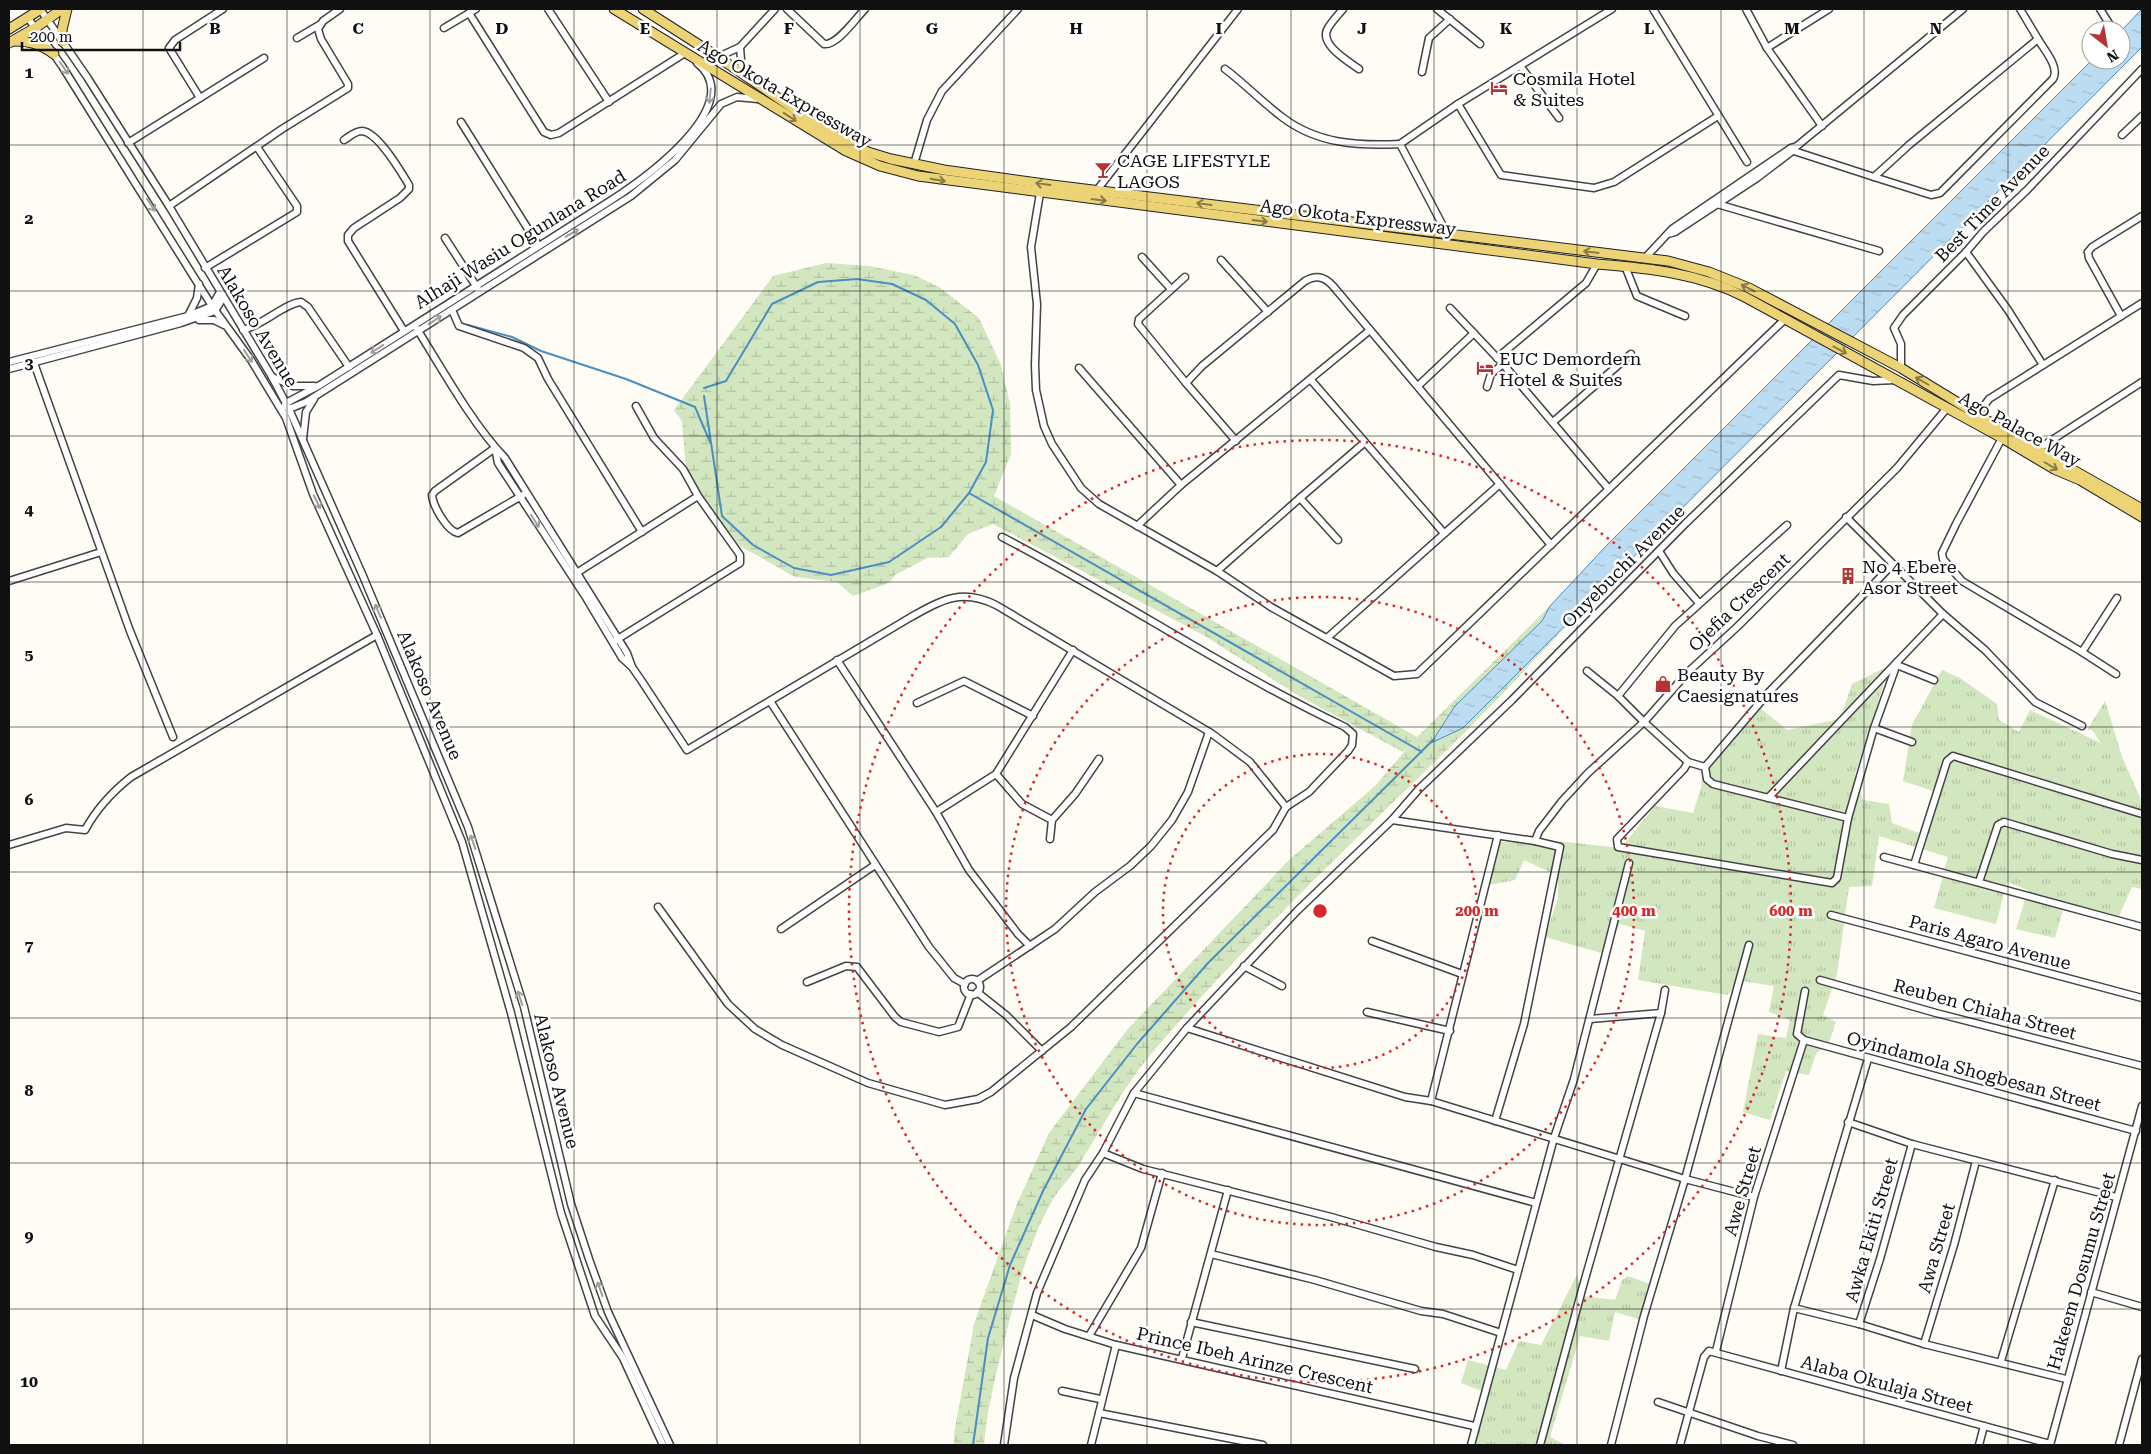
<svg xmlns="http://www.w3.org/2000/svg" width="2151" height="1454" font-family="'Roboto Serif',serif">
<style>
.grass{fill:url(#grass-tufts)}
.wetland{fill:url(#wetland-marsh)}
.water{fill:url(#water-ripples);stroke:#4a8ec2}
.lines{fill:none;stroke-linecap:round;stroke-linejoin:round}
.stream{stroke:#4a8ec2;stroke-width:2}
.minor-casing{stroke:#434343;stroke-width:9}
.major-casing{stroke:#212121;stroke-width:11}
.minor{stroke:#fff;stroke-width:6}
.major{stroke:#ecd375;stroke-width:9}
.oneway{stroke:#9f9f9f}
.oneway2{stroke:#897b48}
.grid{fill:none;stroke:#101010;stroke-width:1;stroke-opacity:0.55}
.ring{fill:none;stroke:#d62828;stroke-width:2.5;stroke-dasharray:2.5 5}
.labels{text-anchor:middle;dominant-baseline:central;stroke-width:5;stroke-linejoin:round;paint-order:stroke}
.poi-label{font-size:18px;fill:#101010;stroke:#fff;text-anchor:start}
.street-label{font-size:18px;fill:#101010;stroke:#fff}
.grid-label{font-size:16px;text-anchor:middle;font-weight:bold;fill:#101010;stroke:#fff;stroke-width:5;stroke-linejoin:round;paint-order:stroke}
.centre{fill:#d62828;stroke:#fff;stroke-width:2.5}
.ring-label{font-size:15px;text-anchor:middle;font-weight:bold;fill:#d62828;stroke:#fff;stroke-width:5;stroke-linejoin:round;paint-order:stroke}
</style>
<defs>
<pattern id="grass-tufts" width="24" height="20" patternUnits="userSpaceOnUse" patternTransform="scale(1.25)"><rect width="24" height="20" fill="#d2e6bf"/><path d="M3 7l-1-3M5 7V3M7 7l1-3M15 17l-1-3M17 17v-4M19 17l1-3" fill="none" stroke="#b3c4a3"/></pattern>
<pattern id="wetland-marsh" width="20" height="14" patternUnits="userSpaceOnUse" patternTransform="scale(1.25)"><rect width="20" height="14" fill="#d2e6bf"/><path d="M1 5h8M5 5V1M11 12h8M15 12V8" fill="none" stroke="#b3c4a3"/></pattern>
<pattern id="water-ripples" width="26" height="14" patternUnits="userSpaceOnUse" patternTransform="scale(1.25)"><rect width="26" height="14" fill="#bcdcf1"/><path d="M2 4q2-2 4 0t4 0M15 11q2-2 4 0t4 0" fill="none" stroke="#a1bcce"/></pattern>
</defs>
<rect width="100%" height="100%" fill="#fefcf4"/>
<g class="grass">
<polygon points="1885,668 1883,686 1855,775 1863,800 1889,804 1892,823 1919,833 1933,791 1903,781 1912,725 1942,670 1960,678 1997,704 1999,720 2019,732 2030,710 2101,743 2092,730 2087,730 2105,701 2122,757 2142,802 2142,889 2132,887 2119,916 2065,902 2055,938 2016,929 2028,890 2007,882 1996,924 1934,908 1948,857 1879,836 1872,886 1849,887 1837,974 1823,1015 1836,1022 1829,1042 1816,1054 1809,1075 1786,1071 1770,1120 1743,1112 1758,1034 1786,1038 1790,1020 1769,1012 1774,986 1741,981 1727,995 1638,980 1645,931 1620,924 1605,954 1545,937 1558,898 1558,876 1524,860 1515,880 1489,885 1495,843 1539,839 1621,848 1655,806 1693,813 1701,788 1703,762 1759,707 1787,730 1840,719 1852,684"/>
<polygon points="1577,1275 1582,1296 1615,1300 1622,1280 1628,1276 1650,1284 1642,1320 1615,1312 1609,1341 1580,1336 1550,1437 1566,1445 1470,1445 1487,1393 1461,1383 1468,1360 1506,1370 1519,1341 1541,1345"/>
</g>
<path class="wetland" d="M826,263L869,266L914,275L939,287L979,318L1001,365L1010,404L1011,454L994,496L1417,737L1550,606L1542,621L1505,659L1532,657L1571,621C1533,661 1496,702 1456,741C1352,843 1245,943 1151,1054C1123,1087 1103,1127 1080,1163C1073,1175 1062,1185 1055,1196C1029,1239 1017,1290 1005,1338C996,1374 987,1408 984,1445H954V1434L974,1324L1016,1206L1049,1133L1127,1030L1290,859L1375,786L1410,745L1403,752L1299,696L1205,636L993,524L968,534L949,557L927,558L895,575L889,583L853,596L837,582L795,577L735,543L693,495L685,459L682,421L674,410L773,276Z"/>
<polygon class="water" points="2142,9 2142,47 1463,728 1431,743 1455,706 1542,621 1550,606 1607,545 2092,60 2121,60 2121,31"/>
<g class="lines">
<g class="stream">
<polyline points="468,325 512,337 541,351 626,379 695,407 710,442"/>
<polyline points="704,388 726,381 772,304 818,282 857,279 892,284 926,300 955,324 978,365 993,410 986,462 969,493 941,527 889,562 831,575 794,568 753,545 722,516 704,396"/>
<polyline points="969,493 1422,752"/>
<polyline points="973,1445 988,1338 1010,1265 1043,1191 1086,1109 1137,1044 1208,963 1433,740"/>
</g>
<g class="minor-casing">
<g id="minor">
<polyline points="40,9 87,77 169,206 272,377 289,409 363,576 468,827 524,1007 571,1204 589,1259 608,1312 670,1445"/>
<polyline points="548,9 609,102"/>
<path d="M787,9L824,44C837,46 856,18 865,9"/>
<path d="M1343,9C1338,15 1332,21 1328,28C1318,44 1348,61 1359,69"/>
<polyline points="1437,9 1480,44"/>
<polyline points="1653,9 1747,162"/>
<polyline points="1746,9 1767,48 1822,126"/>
<polyline points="2100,9 2110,25"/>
<polyline points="469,13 544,132 551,135 559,133 685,53"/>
<polyline points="28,18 62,66 212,306 251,360 286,418 313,494 377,635 462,842 511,1013 561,1213 595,1316 623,1358 663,1445"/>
<polyline points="444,28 476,9"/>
<polyline points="297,38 319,25"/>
<polyline points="740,47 742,73"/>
<polyline points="1767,48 1829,9"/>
<polyline points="718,57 740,47 775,9"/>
<polyline points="1521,67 1559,118"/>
<path d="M1225,69C1245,84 1262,102 1282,117C1317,144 1358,146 1400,144L1443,226V234"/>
<polyline points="1422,72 1429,38 1450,19"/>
<polyline points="200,98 169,48 175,40 223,9"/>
<polyline points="1458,104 1501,175 1594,188 1614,182 1718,116"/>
<polyline points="461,122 538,245"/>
<polyline points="2122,135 2142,116"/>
<path d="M344,140C349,137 355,131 362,131C378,132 401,172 409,185V189L400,198L354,228L348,235V241L404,331"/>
<polyline points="128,143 264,58"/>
<polyline points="1400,144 1458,104 1612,9"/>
<polyline points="1791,148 1794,151 1874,177 1909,145 2038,39 2020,9"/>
<polyline points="914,164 927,120 942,91 1018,9"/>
<path d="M1874,177L1931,195L1940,193L2053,79C2060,67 2044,50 2038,39"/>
<polyline points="1097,190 1238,9"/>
<polyline points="1040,193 1031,247 1037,304 1035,365 1036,390 1044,426 1052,444 1081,488 1099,504 1217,571 1271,607 1394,676 1417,674 1785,319"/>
<polyline points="1715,200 1717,204 1879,251"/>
<polyline points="169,206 282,129 348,88 348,84 321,39 318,29 323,21 340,9"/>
<polyline points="1668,234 1675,232 1757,178 1795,149"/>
<polyline points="445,238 478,289"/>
<polyline points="1966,252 2008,310 2043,365"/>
<polyline points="2088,252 2089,258 2121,316"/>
<polyline points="2088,252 2092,247 2142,216"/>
<polyline points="1142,257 1171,289"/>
<polyline points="1645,258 1672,229 1791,148 1797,146 1963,9"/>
<polyline points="1221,260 1268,312"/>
<polyline points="1625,266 1637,296 1685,316"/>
<polyline points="205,268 297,212 297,206 257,147"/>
<polyline points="1185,277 1139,319 1138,324 1186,383"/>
<polyline points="1450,308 1503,364 1608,488"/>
<polyline points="452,310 459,326 524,348 538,358 548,379 642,532"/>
<polyline points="188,316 197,298 199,284"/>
<polyline points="199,320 214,320 224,325"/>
<path d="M417,329C442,369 473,425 505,458L627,653L632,667"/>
<path d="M243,330C263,325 285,303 301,302L308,307L349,367"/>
<polyline points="1497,358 1586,283 1597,264"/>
<polyline points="9,362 188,316 212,306 220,292"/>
<polyline points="34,363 130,631 173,737"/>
<polyline points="1079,368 1181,485"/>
<polyline points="1901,368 1901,344 1894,328 1903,315 1966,252 1983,232 2027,190 2142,69"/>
<polyline points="9,369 181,323 215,311 223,298"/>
<polyline points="272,377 293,386 314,386"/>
<polyline points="1311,380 1443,532"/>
<polyline points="1419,385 1474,333"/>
<polyline points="1487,387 1491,374 1503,364"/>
<path d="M284,407L286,403L320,385L610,201C641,181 750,105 697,63"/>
<polyline points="288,412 289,409 306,402 631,196 675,160 721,104 737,97 758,99"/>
<polyline points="1978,414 1989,399 2142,303"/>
<polyline points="1553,422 1631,354"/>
<polyline points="2002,438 1956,524 1942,553 1943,559 1962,581 2082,652"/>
<polyline points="303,439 306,412 314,399"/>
<path d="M1236,441L1186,383L1202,366L1305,281C1316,275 1324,276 1333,286L1551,545"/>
<path d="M495,448L498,463L585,596L622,658L632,667L641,680L687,750L911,617C942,600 961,588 996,605L1211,733L1250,762L1286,807"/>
<path d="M495,448L435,491L432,495C433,506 447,531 458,533L523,495"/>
<polyline points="2038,449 2142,382"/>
<polyline points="1300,498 1364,443"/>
<polyline points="1846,517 1943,614 1985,650 2035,702 2082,726"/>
<polyline points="1137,526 1181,485 1370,330"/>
<polyline points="1659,551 1673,573 1699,603"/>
<polyline points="1217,571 1300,498 1338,540"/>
<polyline points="575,574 698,496 683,469 654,438 636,406"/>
<polyline points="9,581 101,552"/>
<polyline points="1327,638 1500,484"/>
<polyline points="616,640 740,563 740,555 698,496"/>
<polyline points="837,660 936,812 969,870 1018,934 1030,946"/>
<polyline points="1897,665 1934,680"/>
<polyline points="1587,671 1618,696 1644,722 1688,762 1705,767 1707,779 1713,784 1848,818"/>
<polyline points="2116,674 2082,652 2117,598"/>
<polyline points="1618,696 1675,626 1787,525"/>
<polyline points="770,701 929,947 954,978 965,984"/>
<polyline points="917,703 964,681 1033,716"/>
<polyline points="1874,728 1912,742"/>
<polyline points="1688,762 1684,769 1617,839 1618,847 1832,883 1837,878 1848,818 1874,728 1898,661 1943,614"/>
<polyline points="1705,767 1769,692 1892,565"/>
<polyline points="996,774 1022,804 1052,820"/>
<polyline points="1768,798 1897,662"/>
<polyline points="936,812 996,774 1073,650"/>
<polyline points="1392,820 1535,841 1560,847 1524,1024 1495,1121"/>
<polyline points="1050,839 1052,820 1075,794 1099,759"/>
<polyline points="1535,841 1539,831 1562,801 1588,773 1644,722 1688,672 1737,627 1897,468 1947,408"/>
<path d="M9,845L66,828L85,830C97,808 112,792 131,777L377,635"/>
<polyline points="1884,857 2142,927"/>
<polyline points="1914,865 1947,761 1953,756 2142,814"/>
<polyline points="1979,882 1998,825 2004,822 2112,854 2142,860"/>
<path d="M658,907L728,1004L755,1029L782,1045L868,1083L945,1105L978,1099L991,1092L1071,1027L1273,830L1286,807L1309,792L1348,751L1352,745L1353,734L1345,727C1227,671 1118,597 1002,537"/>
<polyline points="1831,915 2142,998"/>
<polyline points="781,929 875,865"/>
<polyline points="1372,941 1462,974"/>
<polyline points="1244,966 1282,986"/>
<circle cx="972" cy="987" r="8"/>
<polyline points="1820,980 1936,1013 2142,1066"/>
<polyline points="977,981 1055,929 1095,892 1130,866 1151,846 1172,820 1188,792 1209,732"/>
<polyline points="807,982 846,966 857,967 895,1017 901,1022 939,1032 958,1027 971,994"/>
<polyline points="1805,991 1797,1034 1804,1040 2136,1131"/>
<polyline points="977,992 1006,1015 1042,1051"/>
<polyline points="1367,1012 1450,1031"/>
<polyline points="1590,1019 1661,1013 1665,990"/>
<polyline points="1187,1028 1405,1097 1431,1101 1685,1179 1754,1197"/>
<polyline points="1134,1093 1536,1203"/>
<polyline points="1431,1101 1498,835"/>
<polyline points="1848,1122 1912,1144 2116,1197"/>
<polyline points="1103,1153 1143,1169 1331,1217 1436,1247 1473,1255 1518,1270"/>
<polyline points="1211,1254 1315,1280 1421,1311 1443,1314 1501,1333"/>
<polyline points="2091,1292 2142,1307"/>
<polyline points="1794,1308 1859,1324 1924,1344 2066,1379"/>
<polyline points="1032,1315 1065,1329 1116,1345 1474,1426"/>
<polyline points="1191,1322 1415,1369"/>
<polyline points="1859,1324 1880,1259 1912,1144"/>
<polyline points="1089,1336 1141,1248 1162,1173"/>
<polyline points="1924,1344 1954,1245 1976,1161"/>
<polyline points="1716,1351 1754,1197 1804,1040"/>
<polyline points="1182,1358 1228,1190"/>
<polyline points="2001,1361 2055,1180"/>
<polyline points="1781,1371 1794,1308 1868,1059"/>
<polyline points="1062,1391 1100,1399"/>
<polyline points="1658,1402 1758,1436 1793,1445"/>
<polyline points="1099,1413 1263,1445"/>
<polyline points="1004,1445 1014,1378 1037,1293 1085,1180 1103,1153 1134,1093 1187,1028 1298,910 1392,820 1419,789 1512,700 1685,524 1839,375 1873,381 1895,380"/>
<polyline points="1091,1445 1116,1345"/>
<polyline points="1471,1445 1554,1138 1574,1079 1629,863"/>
<polyline points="1540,1445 1583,1286 1661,1013"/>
<polyline points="1611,1445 1644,1316 1685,1179 1749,945"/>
<polyline points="1680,1445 1704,1357 1709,1351 2050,1444"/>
<polyline points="1979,1445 1984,1426"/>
<polyline points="2050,1445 2142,1106"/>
<polyline points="2119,1445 2142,1359"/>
</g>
</g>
<g class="major-casing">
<g id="major">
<path d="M614,9L846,151L880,166L918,176L1597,264C1647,268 1699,273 1745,297L2002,438L2054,469L2080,480L2142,517"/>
<polyline points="643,9 718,57 831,134 868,152 891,159 944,170 1052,185 1668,261 1709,272 1749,288 1901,368 2006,432 2142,509"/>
<polyline points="9,29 41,9"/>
<path d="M14,41C30,41 40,44 54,54"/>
<polyline points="63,42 62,30 67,9"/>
<polyline points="9,43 35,28 62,9"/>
</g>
</g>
<use href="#minor" class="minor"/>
<use href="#major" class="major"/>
</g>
<defs><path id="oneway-shaft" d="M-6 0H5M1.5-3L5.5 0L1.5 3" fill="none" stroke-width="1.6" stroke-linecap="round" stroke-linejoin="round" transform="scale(1.25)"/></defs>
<g class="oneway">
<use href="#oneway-shaft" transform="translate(64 68) rotate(56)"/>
<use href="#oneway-shaft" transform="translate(710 96) rotate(96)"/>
<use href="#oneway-shaft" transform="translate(151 205) rotate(57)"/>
<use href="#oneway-shaft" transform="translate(572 233) rotate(-31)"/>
<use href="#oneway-shaft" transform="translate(435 320) rotate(-33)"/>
<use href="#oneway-shaft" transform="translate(377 349) rotate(147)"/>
<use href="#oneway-shaft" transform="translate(248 356) rotate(57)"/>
<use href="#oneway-shaft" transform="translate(317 502) rotate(64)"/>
<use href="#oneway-shaft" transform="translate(535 521) rotate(57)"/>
<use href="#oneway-shaft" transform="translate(378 611) rotate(-113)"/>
<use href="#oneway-shaft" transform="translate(473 842) rotate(-109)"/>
<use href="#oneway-shaft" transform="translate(520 998) rotate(-108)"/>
<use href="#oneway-shaft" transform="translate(600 1289) rotate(-110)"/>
</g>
<g class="oneway2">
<use href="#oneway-shaft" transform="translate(790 117) rotate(33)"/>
<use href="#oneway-shaft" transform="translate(938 180) rotate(9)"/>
<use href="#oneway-shaft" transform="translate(1043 184) rotate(-172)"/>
<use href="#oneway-shaft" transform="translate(1099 200) rotate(7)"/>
<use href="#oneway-shaft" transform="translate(1204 204) rotate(-172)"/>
<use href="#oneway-shaft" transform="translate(1260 221) rotate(7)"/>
<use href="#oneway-shaft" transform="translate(1591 252) rotate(-173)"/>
<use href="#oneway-shaft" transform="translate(1748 288) rotate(-154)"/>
<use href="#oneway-shaft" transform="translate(1840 350) rotate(29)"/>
<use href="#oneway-shaft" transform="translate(1922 381) rotate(-150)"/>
<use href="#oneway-shaft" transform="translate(2051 466) rotate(30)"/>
</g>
<path class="grid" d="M143,9V1445M287,9V1445M430,9V1445M574,9V1445M717,9V1445M860,9V1445M1004,9V1445M1147,9V1445M1291,9V1445M1434,9V1445M1577,9V1445M1721,9V1445M1864,9V1445M2008,9V1445M9,145H2142M9,291H2142M9,436H2142M9,582H2142M9,727H2142M9,872H2142M9,1018H2142M9,1163H2142M9,1309H2142"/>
<g class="ring">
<circle cx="1320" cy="911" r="157"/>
<circle cx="1320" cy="911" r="314"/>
<circle cx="1320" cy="911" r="471"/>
</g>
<defs>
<g id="hotel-bare" transform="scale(1.35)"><path d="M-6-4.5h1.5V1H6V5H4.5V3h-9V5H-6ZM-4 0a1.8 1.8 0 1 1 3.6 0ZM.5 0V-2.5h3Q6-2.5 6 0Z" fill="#b43335" stroke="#fff" stroke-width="2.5" paint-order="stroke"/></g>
<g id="bar-bare" transform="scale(1.35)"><path d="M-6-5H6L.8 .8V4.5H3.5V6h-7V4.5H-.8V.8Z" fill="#b43335" stroke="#fff" stroke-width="2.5" paint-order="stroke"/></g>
<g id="building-bare" transform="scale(1.35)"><path d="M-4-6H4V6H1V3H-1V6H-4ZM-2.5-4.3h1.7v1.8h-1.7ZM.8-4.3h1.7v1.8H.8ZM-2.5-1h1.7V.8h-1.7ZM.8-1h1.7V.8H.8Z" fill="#b43335" stroke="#fff" stroke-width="2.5" paint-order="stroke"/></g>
<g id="shop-bare" transform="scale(1.35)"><path d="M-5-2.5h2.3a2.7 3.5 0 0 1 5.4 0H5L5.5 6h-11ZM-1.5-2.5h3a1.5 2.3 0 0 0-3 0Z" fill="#b43335" stroke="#fff" stroke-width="2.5" paint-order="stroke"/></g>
</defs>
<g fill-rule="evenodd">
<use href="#hotel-bare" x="1499" y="88"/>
<use href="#bar-bare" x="1103" y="170"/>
<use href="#hotel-bare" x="1485" y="368"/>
<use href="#building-bare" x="1848" y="576"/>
<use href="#shop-bare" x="1663" y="684"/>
</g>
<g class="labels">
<g class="poi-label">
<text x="1513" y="78">Cosmila Hotel<tspan x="1513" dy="21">&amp; Suites</tspan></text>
<text x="1117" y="160">CAGE LIFESTYLE<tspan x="1117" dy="21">LAGOS</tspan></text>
<text x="1499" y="358">EUC Demordern<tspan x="1499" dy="21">Hotel &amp; Suites</tspan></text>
<text x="1862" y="566">No 4 Ebere<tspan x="1862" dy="21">Asor Street</tspan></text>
<text x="1677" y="674">Beauty By<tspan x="1677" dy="21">Caesignatures</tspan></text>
</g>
<g class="street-label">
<text transform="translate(785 93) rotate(30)">Ago Okota Expressway</text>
<text transform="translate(1992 203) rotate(-46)">Best Time Avenue</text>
<text transform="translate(1358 217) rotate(7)">Ago Okota Expressway</text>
<text transform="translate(520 239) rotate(-32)">Alhaji Wasiu Ogunlana Road</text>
<text transform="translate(258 326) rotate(59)">Alakoso Avenue</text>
<text transform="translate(2020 429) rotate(29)">Ago Palace Way</text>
<text transform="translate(1623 566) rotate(-45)">Onyebuchi Avenue</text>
<text transform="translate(1739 602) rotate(-44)">Ojefia Crescent</text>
<text transform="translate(430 695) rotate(67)">Alakoso Avenue</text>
<text transform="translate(1990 942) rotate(15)">Paris Agaro Avenue</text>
<text transform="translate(1985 1009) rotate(15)">Reuben Chiaha Street</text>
<text transform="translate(1974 1071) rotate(15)">Oyindamola Shogbesan Street</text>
<text transform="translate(557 1081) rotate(76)">Alakoso Avenue</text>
<text transform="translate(1742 1191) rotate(-74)">Awe Street</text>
<text transform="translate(1871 1230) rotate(-74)">Awka Ekiti Street</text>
<text transform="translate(1936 1248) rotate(-74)">Awa Street</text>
<text transform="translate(2081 1271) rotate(-74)">Hakeem Dosumu Street</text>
<text transform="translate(1255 1360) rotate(13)">Prince Ibeh Arinze Crescent</text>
<text transform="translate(1887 1384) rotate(15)">Alaba Okulaja Street</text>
</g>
</g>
<g class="grid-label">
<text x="215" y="34">B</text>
<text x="358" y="34">C</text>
<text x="502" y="34">D</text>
<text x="645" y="34">E</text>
<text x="789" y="34">F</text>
<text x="932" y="34">G</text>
<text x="1076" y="34">H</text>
<text x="1219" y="34">I</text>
<text x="1362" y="34">J</text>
<text x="1506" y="34">K</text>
<text x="1649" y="34">L</text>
<text x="1792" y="34">M</text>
<text x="1936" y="34">N</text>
<text x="29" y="78">1</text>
<text x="29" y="224">2</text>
<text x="29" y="369">3</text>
<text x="29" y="515">4</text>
<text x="29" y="660">5</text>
<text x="29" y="805">6</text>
<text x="29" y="951">7</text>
<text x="29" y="1096">8</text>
<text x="29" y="1242">9</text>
<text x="29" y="1387">10</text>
</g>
<circle cx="1320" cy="911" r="8" class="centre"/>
<g class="ring-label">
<text x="1477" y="916">200 m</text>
<text x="1634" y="916">400 m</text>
<text x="1791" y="916">600 m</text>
</g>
<rect width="2151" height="1454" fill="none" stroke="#101010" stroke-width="20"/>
<g transform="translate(2106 45) rotate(149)"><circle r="24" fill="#ffffff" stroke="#9f9f9f"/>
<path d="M0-4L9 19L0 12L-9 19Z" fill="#b43335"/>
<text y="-8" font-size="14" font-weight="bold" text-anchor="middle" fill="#101010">N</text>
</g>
<path d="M22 42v8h158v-8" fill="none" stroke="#101010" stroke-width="2.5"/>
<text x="30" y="42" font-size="15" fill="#101010" stroke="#ffffff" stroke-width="4" paint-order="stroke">200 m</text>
</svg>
